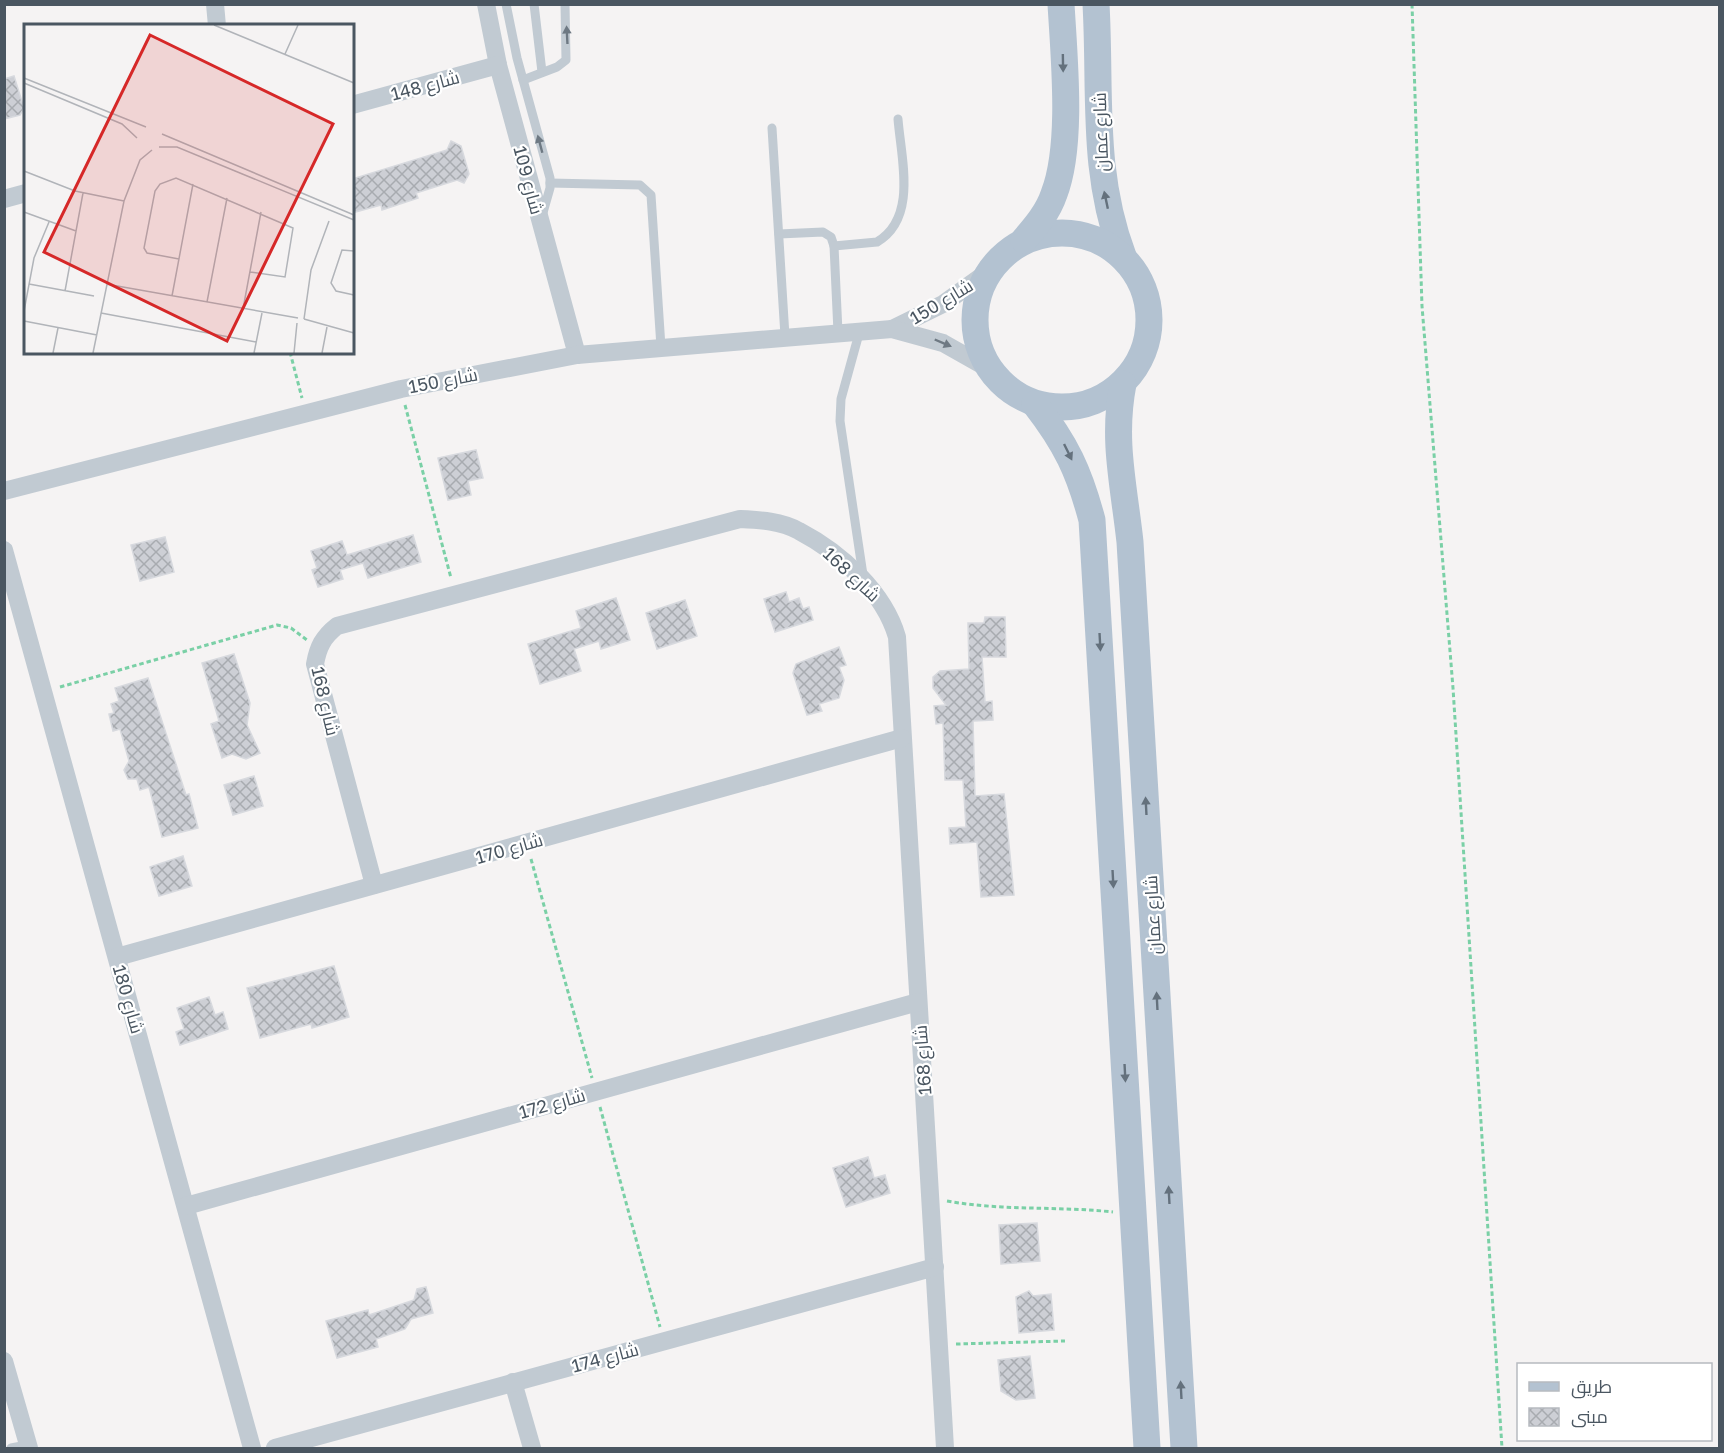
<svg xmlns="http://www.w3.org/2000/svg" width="1724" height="1453" font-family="'Golos Text',Cairo,sans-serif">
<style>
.building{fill:url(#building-cross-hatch);stroke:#d7d9de;stroke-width:1.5}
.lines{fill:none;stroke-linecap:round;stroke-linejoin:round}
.path{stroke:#7ad0a6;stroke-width:3;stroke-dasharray:4.5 3;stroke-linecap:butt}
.lane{stroke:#c1cad2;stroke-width:9}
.street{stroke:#c1cad2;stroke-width:18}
.primary{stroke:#b3c2d1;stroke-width:27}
.oneway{fill:#6e7983}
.oneway2{fill:#64717d}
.labels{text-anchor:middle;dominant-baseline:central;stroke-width:4.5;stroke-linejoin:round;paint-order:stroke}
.street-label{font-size:18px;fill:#4a5661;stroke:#fff}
.inset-road{fill:none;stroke:#b1b4b9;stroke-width:1.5}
.view{fill:#d62828;fill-opacity:0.15;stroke:#d62828;stroke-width:3}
.inset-edge{fill:none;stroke:#4a5661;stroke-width:3}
</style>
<defs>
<pattern id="building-cross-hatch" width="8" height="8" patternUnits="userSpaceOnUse" patternTransform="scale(1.5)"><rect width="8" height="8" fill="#cdcfd5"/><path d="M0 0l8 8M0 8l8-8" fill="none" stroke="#a8abb0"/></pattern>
</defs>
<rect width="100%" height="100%" fill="#f5f3f3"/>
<g class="building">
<polygon points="14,76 24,108 20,115 4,119 4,79"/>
<polygon points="451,141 461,146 469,174 464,183 457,180 416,193 418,198 382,210 381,205 352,213 352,179 447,150"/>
<polygon points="476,450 483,478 468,481 471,495 448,500 438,458"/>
<polygon points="413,535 421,562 368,578 363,563 340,570 343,579 318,587 312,570 317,568 311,551 342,541 347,555"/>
<polygon points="165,537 174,572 140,581 131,545"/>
<polygon points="786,592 789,602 799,598 803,609 809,607 813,620 775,632 764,599"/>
<polygon points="616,598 630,640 601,649 599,641 574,649 581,671 540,684 528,644 581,628 576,611"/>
<polygon points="685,600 697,636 657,649 646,613"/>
<polygon points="985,617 1005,617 1006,657 982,657 985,702 992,701 993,720 973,721 975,796 1004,794 1014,895 981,897 977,842 950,844 949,828 966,827 963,780 945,780 943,723 936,724 934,706 946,705 933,688 933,677 940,671 969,669 968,623 984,623"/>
<polygon points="839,647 846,665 839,667 844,680 839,698 819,704 822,711 807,715 793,673 796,664"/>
<polygon points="234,654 250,703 247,725 260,753 246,759 232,754 222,758 211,724 219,721 202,663"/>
<polygon points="148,678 186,795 189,794 198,828 162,837 149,787 140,790 137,779 128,779 124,770 129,761 120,729 113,731 109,714 114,713 111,704 119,701 115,688"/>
<polygon points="254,776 263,806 233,815 224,785"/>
<polygon points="183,856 192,886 159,896 150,867"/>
<polygon points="334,966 349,1017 312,1028 311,1024 260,1038 247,988"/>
<polygon points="209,997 215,1015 223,1012 228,1029 180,1045 176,1032 184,1029 177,1008"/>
<polygon points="868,1157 874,1178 885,1175 890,1193 846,1207 833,1168"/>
<polygon points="1037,1223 1040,1261 1001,1264 999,1225"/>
<polygon points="426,1287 433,1313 411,1319 405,1329 376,1339 378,1347 337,1358 326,1321 368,1310 369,1315 414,1300 417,1289"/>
<polygon points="1029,1291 1033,1296 1051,1294 1054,1330 1019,1333 1016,1297"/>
<polygon points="1030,1356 1035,1398 1016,1400 1001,1391 998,1360"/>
</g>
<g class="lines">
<g class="path">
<polyline points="1412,4 1422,306 1453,688 1502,1448"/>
<polyline points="290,352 302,398"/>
<polyline points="405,405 451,578"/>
<polyline points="60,687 277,625 291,628 307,640"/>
<polyline points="531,859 592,1078"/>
<polyline points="600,1107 660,1327"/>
<path d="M947,1201C1002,1211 1057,1206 1113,1212"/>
<polyline points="956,1344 1065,1341"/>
</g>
<g class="lane">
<polyline points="506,4 517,58 550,178 550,188 542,216"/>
<polyline points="534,4 542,72"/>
<polyline points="523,80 557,67 566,60 565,4"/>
<polyline points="772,128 785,336"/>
<polyline points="550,183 640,185 651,195 661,347"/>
<polyline points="779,234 823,232 831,237 834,246 838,332"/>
<path d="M834,246L877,242C918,218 901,158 898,119"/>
<polyline points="860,330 841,399 840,421 863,575"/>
<polyline points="11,1448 27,1445"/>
</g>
<g class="street">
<polyline points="215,4 217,26"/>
<polyline points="486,4 498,65 577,355"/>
<polyline points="352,105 498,65"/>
<polyline points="4,199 26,193"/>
<polyline points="892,329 943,304 989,271"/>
<polyline points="4,491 401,389 577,355 892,329 943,343 989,369"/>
<polyline points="4,550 252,1448"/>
<path d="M374,885L315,664C318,647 323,637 337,626L740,519C760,520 781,521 799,531C841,553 884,592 897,637L945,1448"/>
<polyline points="117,957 902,738"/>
<polyline points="186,1206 918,1002"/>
<polyline points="4,1361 29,1448"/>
<polyline points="513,1382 532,1448"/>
<polyline points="275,1448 935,1267"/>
</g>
<g class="primary">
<path d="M1096,4C1101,93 1091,171 1123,256"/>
<circle cx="1062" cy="320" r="87"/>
<path d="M1024,240C1036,226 1048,212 1054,194C1073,145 1064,57 1061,4"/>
<path d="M1123,384C1112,440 1124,486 1130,542L1184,1448"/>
<path d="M1035,404C1066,444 1079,471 1092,520L1147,1448"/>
</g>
</g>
<defs><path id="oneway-solid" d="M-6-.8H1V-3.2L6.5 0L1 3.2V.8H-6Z" transform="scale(1.5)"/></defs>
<g class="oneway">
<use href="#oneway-solid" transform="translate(567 35) rotate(-93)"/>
<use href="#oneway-solid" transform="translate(540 144) rotate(-105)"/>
<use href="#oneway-solid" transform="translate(943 343) rotate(23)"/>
</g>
<g class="oneway2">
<use href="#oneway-solid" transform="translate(1063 63) rotate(89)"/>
<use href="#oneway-solid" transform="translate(1106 200) rotate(-102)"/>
<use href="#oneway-solid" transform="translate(1068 452) rotate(64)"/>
<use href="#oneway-solid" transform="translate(1100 642) rotate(87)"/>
<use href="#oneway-solid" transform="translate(1146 806) rotate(-93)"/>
<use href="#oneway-solid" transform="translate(1113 879) rotate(87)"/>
<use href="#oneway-solid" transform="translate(1157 1001) rotate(-93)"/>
<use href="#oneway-solid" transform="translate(1125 1073) rotate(87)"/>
<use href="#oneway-solid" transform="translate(1169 1195) rotate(-93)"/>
<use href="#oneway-solid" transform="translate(1181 1390) rotate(-93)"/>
</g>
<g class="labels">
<g class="street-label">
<text transform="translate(425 85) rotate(-15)">شارع 148</text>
<text transform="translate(1100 132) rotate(-92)">شارع عمان</text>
<text transform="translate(529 180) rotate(75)">شارع 109</text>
<text transform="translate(941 301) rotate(-31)">شارع 150</text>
<text transform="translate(443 380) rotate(-11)">شارع 150</text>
<text transform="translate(852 574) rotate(43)">شارع 168</text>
<text transform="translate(326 701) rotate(77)">شارع 168</text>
<text transform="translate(509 848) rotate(-16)">شارع 170</text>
<text transform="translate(1152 915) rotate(-93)">شارع عمان</text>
<text transform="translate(129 999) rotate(74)">شارع 180</text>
<text transform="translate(922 1060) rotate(-94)">شارع 168</text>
<text transform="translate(552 1103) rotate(-16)">شارع 172</text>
<text transform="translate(605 1357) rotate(-15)">شارع 174</text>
</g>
</g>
<g transform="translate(24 24)">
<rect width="330" height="330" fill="#f5f3f3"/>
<path class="inset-road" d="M190,1L330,59M261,30L274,1M0,54L122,103M0,59L98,100L113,114M138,110L330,191M135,123H153L330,196M0,147L51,167L100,177M0,188L52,207M330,227L318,226L307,259L312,267L330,271M155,235L123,229L120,224L131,167L136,160L152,154L269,204L261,253L226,248M5,260L70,272M82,260L274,294M41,267L59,169M148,272L169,160M183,278L203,174M219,285L237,188M0,287L10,234L25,198M77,289L232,318M280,295L287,246L305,197M280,295L330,309M0,297L73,311M29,329L34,304M69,329L100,177L116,136L128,126M230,329L238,289M270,329L273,299M298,329L303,303"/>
<path class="view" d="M126,11L309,100L203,317L20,228Z"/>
<rect width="330" height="330" class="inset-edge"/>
</g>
<rect width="1724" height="1453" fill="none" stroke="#4a5661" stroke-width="12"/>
<rect x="1517" y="1363" width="195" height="78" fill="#ffffff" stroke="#b7bbc0" stroke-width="1.5"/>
<rect x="1529" y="1382" width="30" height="9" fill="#b3c2d1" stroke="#b7bbc0" stroke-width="1.5"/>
<text x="1571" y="1393" font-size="18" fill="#4a5661">طريق</text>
<rect x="1529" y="1408" width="30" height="18" fill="url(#building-cross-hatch)" stroke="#b7bbc0" stroke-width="1.5"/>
<text x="1571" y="1423" font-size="18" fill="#4a5661">مبنى</text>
</svg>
